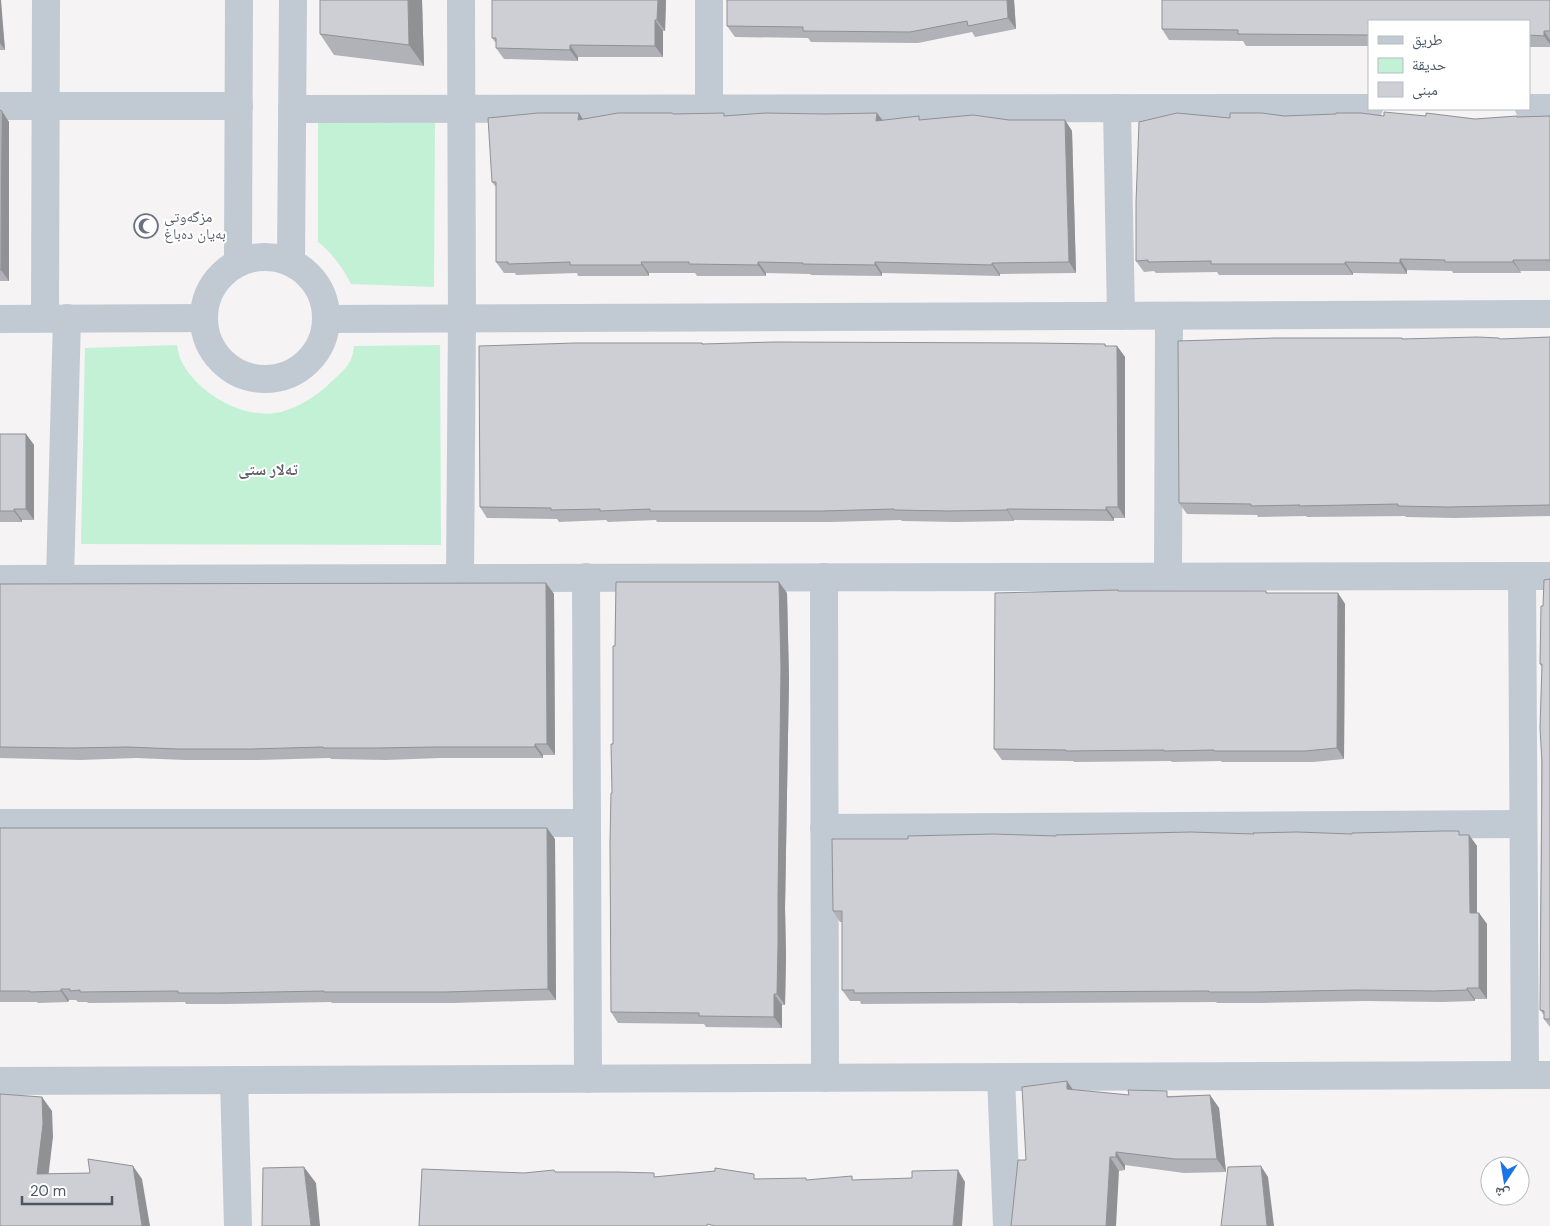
<svg xmlns="http://www.w3.org/2000/svg" width="1550" height="1226" font-family="'DM Sans','Noto Naskh Arabic',sans-serif">
<style>
.green{fill:#c3f1d5}
.lines{fill:none;stroke-linecap:round;stroke-linejoin:round}
.minor{stroke:#c1cad2;stroke-width:28}
.wall{fill:#b0b2b7}
.shaded-wall{fill:#909195}
.building{fill:#cdcfd5;stroke:#909195}
.labels{text-anchor:middle;dominant-baseline:central;stroke-width:4;stroke-linejoin:round;paint-order:stroke}
.worship-label{font-size:15px;fill:#5b616d;stroke:#fff;text-anchor:start}
.neighbourhood-label{font-size:16px;font-weight:bold;fill:#5f6368;stroke:#fff}
</style>
<rect width="100%" height="100%" fill="#f5f3f3"/>
<g class="green">
<path d="M435,122L434,287L351,284C343,268 333,254 318,242V123Z"/>
<path d="M177,345C178,350 179,356 181,360C196,393 245,421 281,412C299,407 317,396 330,383C344,370 352,365 354,346L440,345L441,545L81,544L85,348Z"/>
</g>
<g class="lines">
<g class="minor">
<polyline points="709,0 709,109"/>
<polyline points="0,106 239,106"/>
<polyline points="1117,108 1121,316"/>
<polyline points="1529,108 1550,108"/>
<polyline points="292,109 1369,108"/>
<circle cx="265" cy="318" r="61"/>
<polyline points="291,262 293,0"/>
<polyline points="238,263 239,0"/>
<polyline points="45,318 46,0"/>
<polyline points="0,319 203,318"/>
<polyline points="327,319 1550,314"/>
<polyline points="1168,576 1169,316"/>
<polyline points="1522,576 1525,1075"/>
<polyline points="586,577 588,1079"/>
<polyline points="824,577 825,1078"/>
<polyline points="460,578 462,319 461,0"/>
<polyline points="0,579 1550,576"/>
<polyline points="60,579 67,318"/>
<polyline points="0,823 587,823"/>
<polyline points="824,828 1523,824"/>
<polyline points="1001,1077 1007,1226"/>
<polyline points="234,1080 238,1226"/>
<polyline points="0,1081 1550,1075"/>
</g>
</g>
<g class="wall">
<polygon points="0,0 5,50 0,50"/>
<polygon points="320,0 422,0 424,66 334,55 320,34"/>
<polygon points="666,0 665,31 663,31 663,57 578,57 578,61 504,59 496,48 496,43 492,38"/>
<polygon points="1014,0 1016,29 975,37 972,32 918,43 811,42 808,38 735,37 727,26"/>
<polygon points="1550,0 1550,47 1529,47 1529,21 1369,21 1369,46 1246,46 1243,41 1169,40 1162,29"/>
<polygon points="0,110 9,122 9,281 0,281"/>
<polygon points="579,113 583,120 673,114 726,116 877,113 883,120 1065,120 1072,131 1076,273 1000,274 1000,276 882,273 882,276 811,275 810,274 766,273 766,276 697,276 695,273 649,273 649,276 578,276 577,273 516,275 515,273 504,273 496,262 496,187 492,182"/>
<polygon points="1284,116 1384,116 1475,119 1517,116 1518,117 1550,116 1550,271 1520,271 1521,273 1453,273 1452,271 1407,270 1407,274 1353,273 1353,275 1219,275 1217,272 1156,273 1154,271 1144,272 1136,261 1230,118"/>
<polygon points="1550,337 1550,516 1455,518 1406,517 1405,516 1307,517 1306,516 1258,517 1257,515 1187,514 1179,503 1402,338 1403,339 1499,338 1500,339"/>
<polygon points="702,343 703,344 1105,344 1106,346 1117,346 1125,357 1125,518 1114,518 1114,521 1014,520 1014,521 956,522 902,521 901,520 830,522 657,522 656,520 608,522 606,520 559,522 557,519 487,518 480,507"/>
<polygon points="0,434 26,434 34,445 34,520 22,520 22,522 0,522"/>
<polygon points="1550,579 1550,1027 1544,1019 1544,1015 1540,1010 1542,667 1540,664 1543,606"/>
<polygon points="546,583 554,594 555,755 543,755 543,758 441,758 386,760 331,759 330,758 259,760 185,760 136,758 80,760 0,758 0,584"/>
<polygon points="1118,590 1119,591 1266,591 1267,593 1338,593 1345,604 1344,759 1313,762 1222,762 1221,761 1172,762 1171,761 1074,762 1073,761 1002,760 994,749"/>
<polygon points="787,593 789,679 785,908 786,956 785,1005 782,1005 782,1028 706,1027 704,1024 618,1023 611,1012 613,744"/>
<polygon points="0,828 555,839 556,1000 453,1003 332,1003 331,1002 226,1004 186,1004 185,1002 88,1003 87,1002 78,1002 76,1000 69,1000 68,1002 38,1003 37,1002 0,1002"/>
<polygon points="1352,834 1469,835 1477,846 1477,913 1479,913 1487,924 1487,999 1475,999 1475,1001 1442,1002 1365,1001 1261,1003 1217,1003 1216,1002 861,1004 860,1001 850,1001 842,990 842,922 840,922 833,911 908,839 1056,836"/>
<polygon points="1073,1090 1129,1095 1170,1096 1210,1095 1219,1108 1226,1172 1184,1173 1125,1165 1125,1170 1119,1171 1026,1160"/>
</g>
<g class="shaded-wall">
<polygon points="0,0 1,0 5,50 0,43"/>
<polygon points="408,0 422,0 424,66 409,45"/>
<polygon points="658,0 666,0 665,31 657,20"/>
<polygon points="1007,0 1014,0 1016,29 1008,18"/>
<polygon points="655,20 663,31 663,57 655,46"/>
<polygon points="1544,31 1550,40 1550,44 1544,36"/>
<polygon points="570,45 578,57 578,61 570,50"/>
<polygon points="2,111 9,122 9,281 1,270"/>
<polygon points="579,113 586,124 578,120"/>
<polygon points="877,113 885,124 876,121"/>
<polygon points="1065,120 1072,131 1076,273 1069,262"/>
<polygon points="1400,259 1407,270 1407,274 1400,263"/>
<polygon points="1513,260 1520,271 1521,273 1513,262"/>
<polygon points="641,262 649,273 649,276 642,265"/>
<polygon points="758,262 766,273 766,276 758,265"/>
<polygon points="875,262 882,273 882,276 875,265"/>
<polygon points="1345,262 1353,273 1353,275 1345,264"/>
<polygon points="992,263 1000,274 1000,276 992,265"/>
<polygon points="1117,346 1125,357 1125,518 1118,507"/>
<polygon points="26,434 34,445 34,520 26,509"/>
<polygon points="1106,507 1114,518 1114,521 1106,510"/>
<polygon points="14,509 22,520 22,522 14,511"/>
<polygon points="1007,509 1014,520 1014,521 1007,510"/>
<polygon points="779,582 787,593 789,679 785,908 786,956 785,1005 777,994"/>
<polygon points="546,583 554,594 555,755 547,744"/>
<polygon points="1338,593 1345,604 1344,759 1337,748"/>
<polygon points="535,744 543,755 543,758 535,747"/>
<polygon points="547,828 555,839 556,1000 548,989"/>
<polygon points="1469,835 1477,846 1477,924 1470,913"/>
<polygon points="1479,913 1487,924 1487,999 1479,988"/>
<polygon points="1467,988 1475,999 1475,1001 1467,990"/>
<polygon points="61,989 69,1000 68,1002 61,991"/>
<polygon points="774,994 782,1005 782,1028 774,1017"/>
<polygon points="1067,1081 1076,1094 1067,1089"/>
<polygon points="1210,1095 1219,1108 1226,1172 1217,1159"/>
<polygon points="42,1097 52,1111 53,1137 47,1187 37,1174"/>
<polygon points="1116,1152 1125,1165 1125,1170 1116,1157"/>
<polygon points="1110,1157 1119,1171 1116,1226 1106,1226"/>
<polygon points="133,1166 142,1179 150,1226 142,1226"/>
<polygon points="1261,1166 1268,1177 1274,1226 1267,1226"/>
<polygon points="304,1167 316,1183 320,1226 311,1226"/>
<polygon points="958,1170 965,1182 962,1226 953,1226"/>
</g>
<g class="building">
<polygon points="320,0 408,0 409,45 320,34"/>
<polygon points="492,0 658,0 657,20 655,20 655,46 570,45 570,50 496,48 496,38 492,38"/>
<polygon points="727,0 1007,0 1008,18 968,26 967,21 910,32 803,31 803,27 727,26"/>
<polygon points="1162,0 1550,0 1550,31 1544,31 1544,36 1529,35 1529,21 1369,21 1369,35 1238,34 1238,30 1162,29"/>
<polygon points="0,110 2,111 1,270 0,270"/>
<polygon points="1384,112 1426,116 1426,113 1475,119 1517,116 1517,117 1550,116 1550,260 1513,260 1513,262 1445,262 1445,260 1400,259 1400,263 1345,262 1345,264 1211,264 1211,261 1148,262 1148,260 1136,261 1136,202 1139,122 1177,113 1230,118 1230,113 1262,113 1284,116 1336,114 1336,113 1361,113 1384,116"/>
<polygon points="538,113 579,113 578,120 618,113 672,113 673,114 724,113 724,116 765,113 824,114 877,113 876,121 919,116 919,120 973,115 1009,120 1065,120 1069,262 992,263 992,265 875,262 875,265 803,264 803,263 758,262 758,265 689,264 689,262 641,262 642,265 570,265 570,262 508,264 508,262 496,262 496,182 492,182 488,118"/>
<polygon points="1477,337 1499,338 1500,339 1550,337 1550,505 1447,507 1398,506 1398,504 1299,506 1300,505 1251,506 1251,504 1179,503 1178,341 1275,338 1402,338 1402,339"/>
<polygon points="775,342 1033,343 1105,344 1105,346 1117,346 1118,507 1106,507 1106,510 1007,509 1007,510 949,511 895,510 894,509 822,511 650,511 650,509 600,511 600,509 551,510 551,508 480,507 479,346 575,343 702,343 702,344"/>
<polygon points="0,434 26,434 26,509 14,509 14,511 0,511"/>
<polygon points="1550,579 1550,1019 1544,1019 1544,1011 1540,1010 1542,763 1540,728 1542,664 1540,664 1541,606 1543,606 1544,580"/>
<polygon points="616,582 779,582 781,668 778,897 778,945 777,994 774,994 774,1017 699,1016 699,1013 611,1012 610,842 611,793 612,793 611,744 613,744 613,646 615,646"/>
<polygon points="546,583 547,744 535,744 535,747 434,747 378,748 324,748 323,747 251,749 177,749 128,747 72,748 0,747 0,584"/>
<polygon points="1118,590 1118,591 1266,591 1266,593 1338,593 1337,748 1305,751 1214,751 1214,750 1164,751 1164,750 1066,751 1066,750 994,749 995,593"/>
<polygon points="0,828 547,828 548,989 445,992 324,992 324,991 218,993 178,993 178,991 80,992 80,990 70,991 70,989 61,989 61,991 30,992 30,991 0,991"/>
<polygon points="1442,831 1459,831 1459,835 1469,835 1470,913 1479,913 1479,988 1467,988 1467,990 1434,991 1357,990 1254,992 1209,992 1209,991 854,993 854,990 842,990 842,911 833,911 832,839 908,839 908,836 993,834 1056,836 1056,835 1191,832 1254,834 1253,833 1297,832 1352,834 1352,833"/>
<polygon points="1067,1081 1067,1089 1129,1095 1128,1090 1167,1091 1167,1097 1210,1095 1217,1159 1175,1159 1116,1152 1116,1157 1110,1157 1106,1226 1011,1226 1018,1160 1026,1160 1022,1087"/>
<polygon points="0,1094 42,1097 43,1124 37,1174 90,1173 88,1159 133,1166 142,1226 0,1226"/>
<polygon points="1261,1166 1267,1226 1221,1226 1228,1167"/>
<polygon points="304,1167 311,1226 262,1226 263,1168"/>
<polygon points="715,1168 754,1174 754,1179 806,1178 806,1180 852,1176 852,1180 912,1178 912,1171 958,1170 953,1226 715,1226 707,1224 707,1226 419,1226 422,1169 524,1173 554,1170 555,1172 618,1172 654,1173 654,1177 715,1171"/>
</g>
<defs>
<g id="mosque-ring" transform="scale(1.25)"><circle r="9.5" fill="#fff" stroke="#6b7280" stroke-width="1.5"/><path d="M3.5-4.9A6 6 0 1 0 3.5 4.9A5 5 0 1 1 3.5-4.9Z" fill="#6b7280"/></g>
</defs>
<g fill-rule="evenodd">
<use href="#mosque-ring" x="146" y="226"/>
</g>
<g class="labels">
<g class="worship-label">
<text x="164" y="217">مزگەوتی<tspan x="164" dy="17">بەیان دەباغ</tspan></text>
</g>
<g class="neighbourhood-label">
<text x="268" y="469">ته‌لار ستی</text>
</g>
</g>
<rect x="1368" y="20" width="162" height="90" fill="#ffffff" stroke="#b7bbc0"/>
<rect x="1378" y="36" width="25" height="8" fill="#c1cad2" stroke="#b7bbc0"/>
<text x="1412" y="45" font-size="15" fill="#4a5661">طريق</text>
<rect x="1378" y="58" width="25" height="15" fill="#c3f1d5" stroke="#b7bbc0"/>
<text x="1412" y="70" font-size="15" fill="#4a5661">حديقة</text>
<rect x="1378" y="82" width="25" height="15" fill="#cdcfd5" stroke="#b7bbc0"/>
<text x="1412" y="95" font-size="15" fill="#4a5661">مبنى</text>
<g transform="translate(1505 1181) rotate(192)"><circle r="24" fill="#ffffff" stroke="#b7bbc0"/>
<path d="M0-4L9 19L0 12L-9 19Z" fill="#1a73e8"/>
<text y="-8" font-size="14" font-weight="bold" text-anchor="middle" fill="#4a5661">ش</text>
</g>
<path d="M22 1196v8h90v-8" fill="none" stroke="#4a5661" stroke-width="2.5"/>
<text x="30" y="1196" font-size="15" fill="#4a5661" stroke="#ffffff" stroke-width="4" paint-order="stroke">20 m</text>
</svg>
